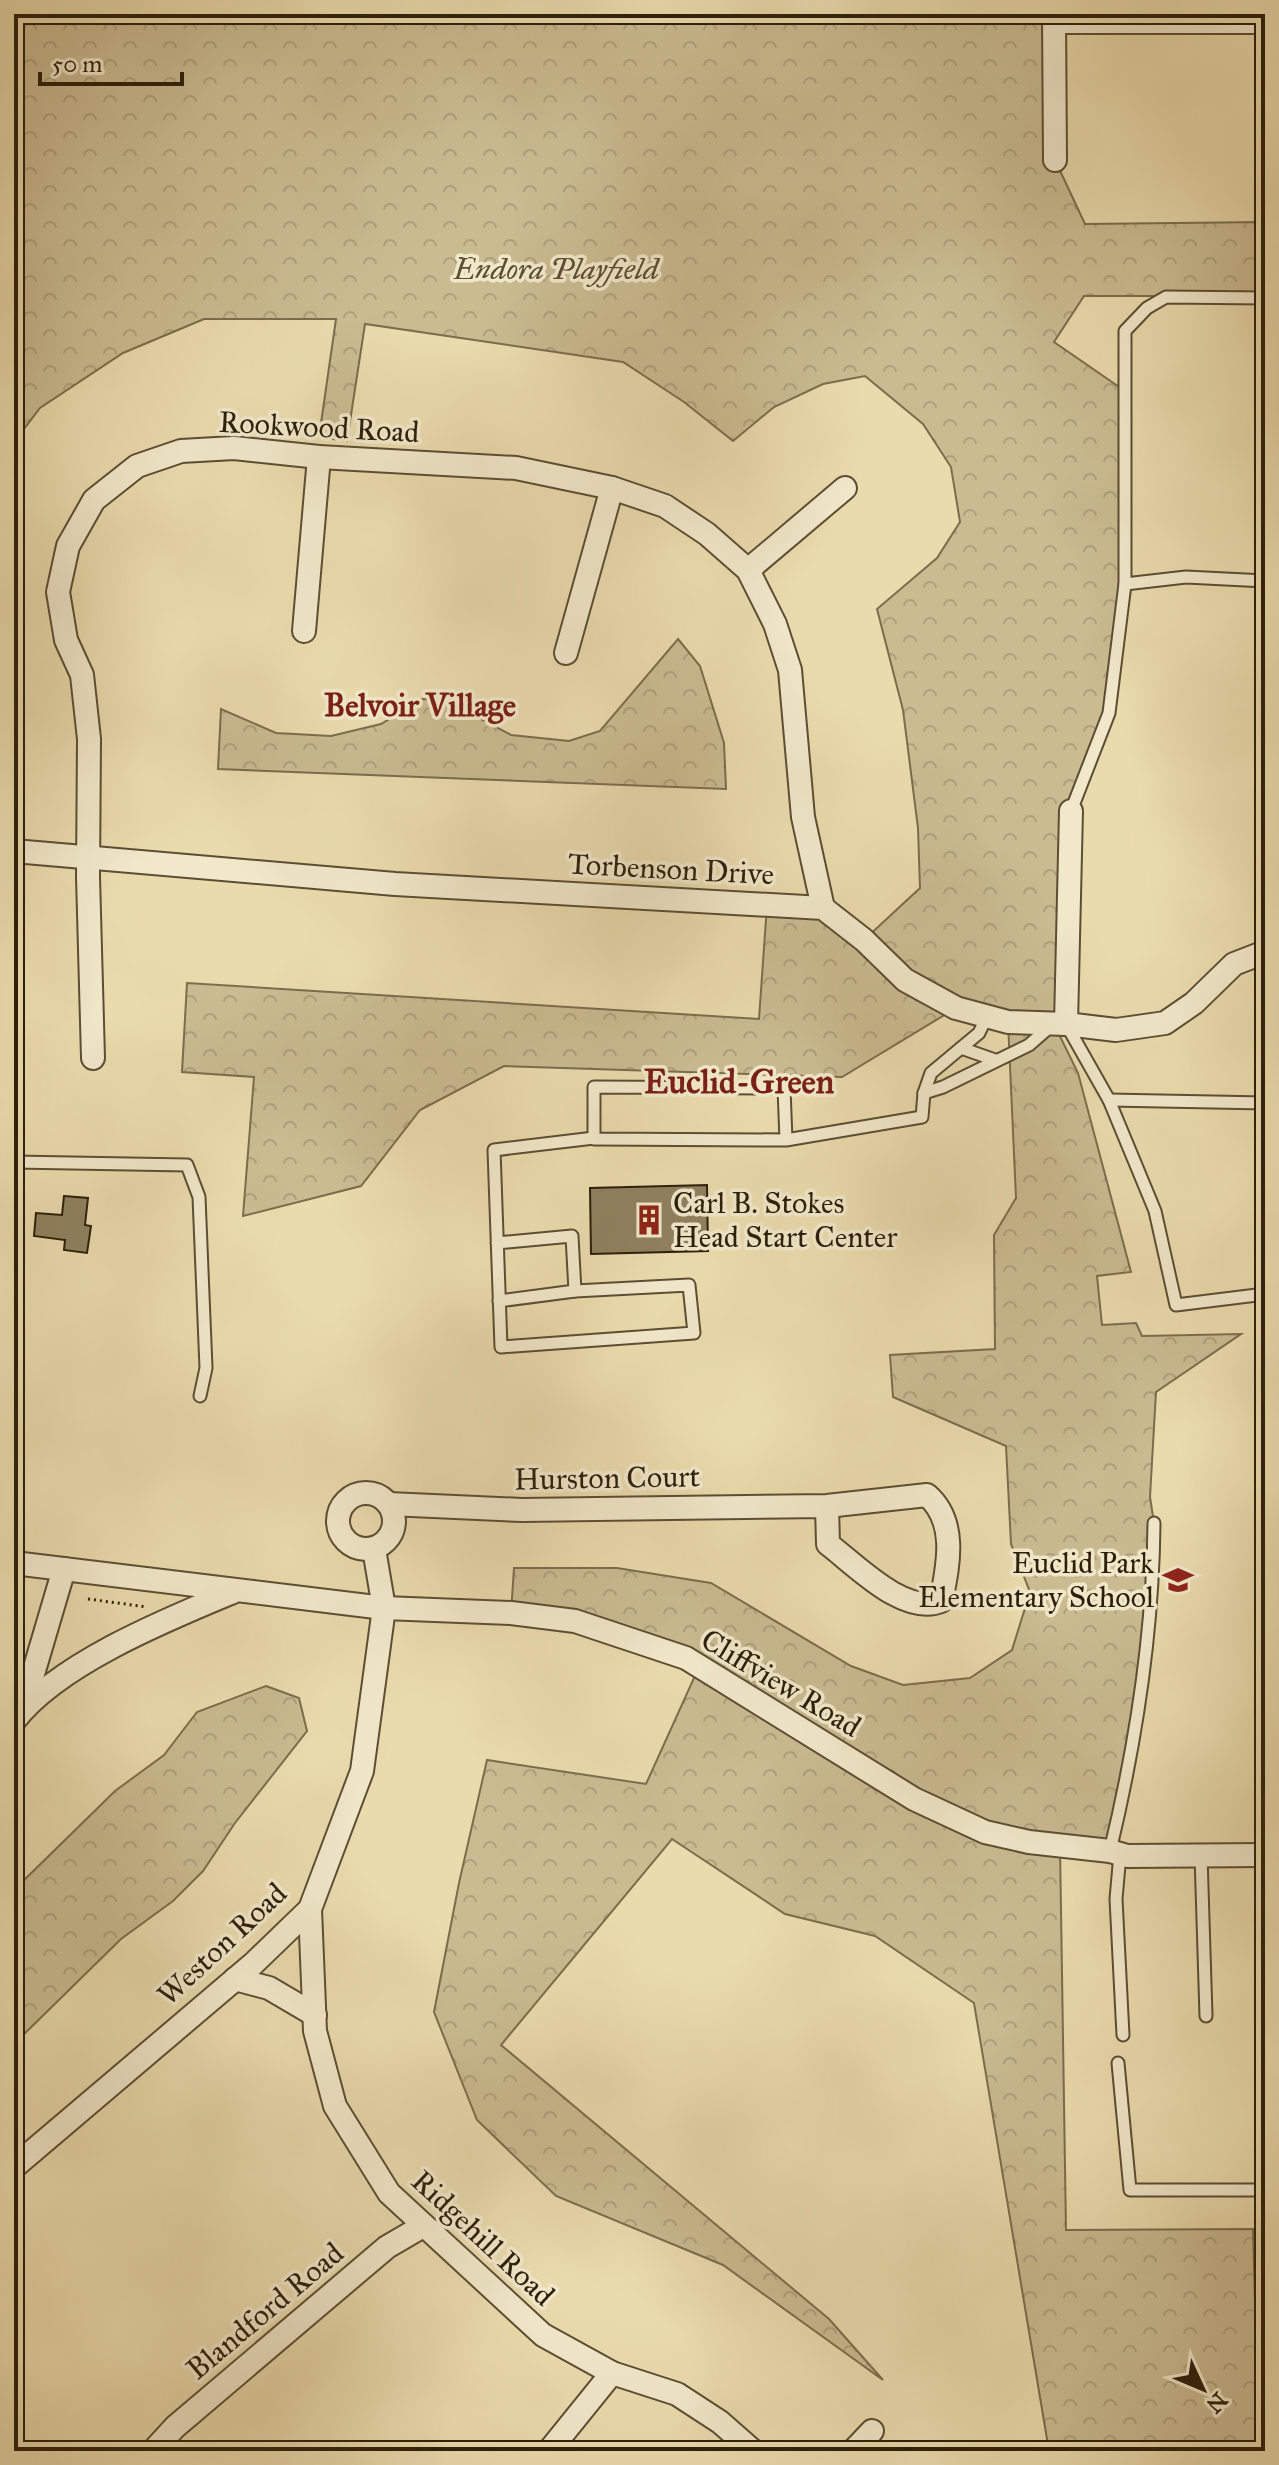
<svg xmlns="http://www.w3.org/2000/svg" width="1279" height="2465" font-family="'IM FELL Great Primer',serif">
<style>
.forest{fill:url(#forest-crowns);stroke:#7b6d4e;stroke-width:2}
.building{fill:#8f815f;stroke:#2c1f0b;stroke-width:2}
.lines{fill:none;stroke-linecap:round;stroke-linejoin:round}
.service-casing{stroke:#5c4e34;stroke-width:15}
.minor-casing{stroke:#5c4e34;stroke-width:26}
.path{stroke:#2c1f0b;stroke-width:3;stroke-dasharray:2 4;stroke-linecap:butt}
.service{stroke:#f1e8ca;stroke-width:11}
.minor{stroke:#f1e8ca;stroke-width:22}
.labels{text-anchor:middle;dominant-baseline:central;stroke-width:7;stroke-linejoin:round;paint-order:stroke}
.park-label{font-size:30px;font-style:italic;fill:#5b4e33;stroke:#f1e8ca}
.street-label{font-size:30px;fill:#2c1f0b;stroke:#f1e8ca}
.poi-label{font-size:30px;fill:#2c1f0b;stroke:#f1e8ca;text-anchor:start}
.neighbourhood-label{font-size:32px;font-weight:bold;fill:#7a1f14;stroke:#f1e8ca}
.quarter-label{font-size:34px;font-weight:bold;fill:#7a1f14;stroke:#f1e8ca}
</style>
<defs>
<pattern id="forest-crowns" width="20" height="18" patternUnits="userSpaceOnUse" patternTransform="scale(2)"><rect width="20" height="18" fill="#cabb91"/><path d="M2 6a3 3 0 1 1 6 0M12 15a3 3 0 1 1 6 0" fill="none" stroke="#aea07c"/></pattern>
</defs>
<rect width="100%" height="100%" fill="#eadbad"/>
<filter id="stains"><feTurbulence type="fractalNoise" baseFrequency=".0025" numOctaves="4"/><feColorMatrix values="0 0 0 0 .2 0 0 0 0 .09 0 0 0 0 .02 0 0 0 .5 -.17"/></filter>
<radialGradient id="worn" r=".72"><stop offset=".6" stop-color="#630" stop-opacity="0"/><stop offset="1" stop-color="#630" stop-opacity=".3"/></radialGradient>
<g class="forest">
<polygon points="14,14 1054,14 1055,160 1085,224 1265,222 1265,296 1084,296 1054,342 1125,391 1125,584 1109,713 1071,811 1066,1024 1054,1024 1078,1073 1131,1272 1097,1276 1102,1325 1136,1323 1142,1336 1241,1334 1156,1392 1150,1497 1154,1523 1154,1578 1110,1851 1060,1846 1066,2230 1253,2229 1259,2451 1036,2451 1048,2445 974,2003 875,1936 785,1914 672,1839 501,2045 829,2319 883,2380 723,2265 556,2196 477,2120 434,2012 459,1883 487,1760 646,1784 699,1667 511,1613 514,1568 617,1568 711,1583 851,1666 903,1685 970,1678 1012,1650 1030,1592 1011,1544 1006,1446 893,1397 890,1355 995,1349 994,1235 1016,1198 1008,1022 956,1008 842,1077 504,1066 420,1110 361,1186 243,1216 254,1077 182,1072 187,983 759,1019 767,905 823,908 864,940 920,888 918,828 903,710 877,609 937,558 960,522 951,467 923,424 865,376 823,384 774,407 733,441 684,402 623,362 365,324 347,441 319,437 336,319 204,319 123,353 40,408 14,442"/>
<polygon points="678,639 700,666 724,743 726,789 218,769 221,709 276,733 331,736 381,724 422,699 458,701 473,715 511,735 569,741 600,731"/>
<polygon points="266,1686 299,1698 307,1731 235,1823 203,1871 173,1901 121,1939 14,2044 14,1890 115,1791 164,1755 197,1712"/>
</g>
<g class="building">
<polygon points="707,1185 708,1251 591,1254 590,1188"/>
<polygon points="64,1196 88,1198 85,1225 91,1226 87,1253 64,1250 65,1240 34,1236 36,1213 62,1215"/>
</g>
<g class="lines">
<g class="service-casing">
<g id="service">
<polyline points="1125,584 1186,577 1265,581"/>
<polyline points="1071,811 1109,713 1125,584 1125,331 1147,308 1166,297 1265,298"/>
<polyline points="1066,1024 1109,1100 1155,1211 1176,1305 1265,1294"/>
<polyline points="961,1048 995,1060"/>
<polyline points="924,1093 943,1087 1029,1045 1053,1024"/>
<polyline points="1109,1100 1265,1103"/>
<polyline points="786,1140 784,1088 594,1087 594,1139 786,1140 922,1117 924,1093 931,1073 979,1033 987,1016"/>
<polyline points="14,1162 187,1165 199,1197 206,1368 200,1396"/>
<polyline points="497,1243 572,1236 575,1291 689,1285 694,1333 501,1347 494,1150 594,1138"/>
<polyline points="499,1301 575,1291"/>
<path d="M1110,1851C1136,1743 1153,1634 1154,1523"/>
<polyline points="1120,1854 1116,1899 1123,2035"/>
<polyline points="1201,1855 1206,2016"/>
<polyline points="1118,2063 1130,2190 1265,2190"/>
</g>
</g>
<g class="minor-casing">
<g id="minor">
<polyline points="1054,14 1055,160"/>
<polyline points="1054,22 1265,22"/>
<polyline points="748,570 845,488"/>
<polyline points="304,631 319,457"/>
<polyline points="566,653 612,488"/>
<polyline points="14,851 395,884 823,908 864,940 905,980 956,1008 1008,1022 1066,1024 1116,1030 1165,1023 1194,1003 1234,964 1265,952"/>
<polyline points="1066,1024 1071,811"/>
<polyline points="93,1058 88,877 89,739 82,675 66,640 58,592 68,546 94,500 137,466 181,451 234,448 319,457 516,468 612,488 665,506 707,534 748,570 775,624 790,670 803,817 823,908"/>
<circle cx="366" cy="1521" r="28"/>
<path d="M389,1504L522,1510L827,1506L927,1495C958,1522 948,1566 941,1601C904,1616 857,1566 828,1544L827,1506"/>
<polyline points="14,1563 384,1608 511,1613 575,1621 686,1658 914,1799 985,1832 1029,1842 1110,1851 1127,1856 1265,1855"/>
<polyline points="23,1708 64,1569"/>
<path d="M14,1721C57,1664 168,1619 233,1592"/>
<polyline points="310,1909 315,2031 335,2106 389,2193 543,2335 612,2373 677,2394 720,2422 753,2451"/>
<polyline points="235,1979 269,1988 315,2015"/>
<polyline points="14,2167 253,1964 310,1909 362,1771 384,1608 374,1549"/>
<polyline points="153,2451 175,2427 387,2247 423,2226"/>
<polyline points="549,2451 612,2373"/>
<polyline points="853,2451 872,2431"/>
</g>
</g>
<polyline class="path" points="88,1599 147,1607"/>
<use href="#service" class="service"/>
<use href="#minor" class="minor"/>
</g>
<defs>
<g id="building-bare" transform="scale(2.4)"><path d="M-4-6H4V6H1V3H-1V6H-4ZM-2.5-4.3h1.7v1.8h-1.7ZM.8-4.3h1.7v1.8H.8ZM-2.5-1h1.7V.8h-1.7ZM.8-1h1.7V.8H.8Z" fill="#8f2418" stroke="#f1e8ca" stroke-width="2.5" paint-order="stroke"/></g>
<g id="school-bare" transform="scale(2.4)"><path d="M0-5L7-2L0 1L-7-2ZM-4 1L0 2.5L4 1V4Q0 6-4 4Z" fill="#8f2418" stroke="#f1e8ca" stroke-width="2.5" paint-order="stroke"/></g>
</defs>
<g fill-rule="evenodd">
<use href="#building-bare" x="649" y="1220"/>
<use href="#school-bare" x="1178" y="1580"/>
</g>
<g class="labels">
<g class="park-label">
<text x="556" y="269">Endora Playfield</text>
</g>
<g class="street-label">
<text transform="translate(319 427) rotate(3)">Rookwood Road</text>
<text transform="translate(671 869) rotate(3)">Torbenson Drive</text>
<text transform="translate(607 1478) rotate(-1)">Hurston Court</text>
<text transform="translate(781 1683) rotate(31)">Cliffview Road</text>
<text transform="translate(222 1944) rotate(-43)">Weston Road</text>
<text transform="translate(483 2238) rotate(43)">Ridgehill Road</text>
<text transform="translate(265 2311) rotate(-40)">Blandford Road</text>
</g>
<g class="poi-label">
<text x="673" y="1203">Carl B. Stokes<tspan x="673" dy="34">Head Start Center</tspan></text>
<text x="1154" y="1563" text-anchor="end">Euclid Park<tspan x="1154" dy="34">Elementary School</tspan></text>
</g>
<g class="neighbourhood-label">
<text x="420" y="705">Belvoir Village</text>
</g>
<g class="quarter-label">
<text x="739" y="1081">Euclid-Green</text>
</g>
</g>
<rect width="1279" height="2465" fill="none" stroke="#eadbad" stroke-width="48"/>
<rect x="16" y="16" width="1247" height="2433" fill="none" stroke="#2c1f0b" stroke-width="4"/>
<rect x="24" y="24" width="1231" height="2417" fill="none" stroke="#2c1f0b" stroke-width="2"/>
<g transform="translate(1203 2389) rotate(134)" stroke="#f1e8ca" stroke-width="6" paint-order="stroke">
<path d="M0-6L14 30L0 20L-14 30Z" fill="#2c1f0b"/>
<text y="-12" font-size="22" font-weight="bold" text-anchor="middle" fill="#2c1f0b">N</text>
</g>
<path d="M40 72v12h142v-12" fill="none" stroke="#2c1f0b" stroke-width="4"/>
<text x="52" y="72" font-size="24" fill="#2c1f0b" stroke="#f1e8ca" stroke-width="6" paint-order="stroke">50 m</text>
<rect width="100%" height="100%" filter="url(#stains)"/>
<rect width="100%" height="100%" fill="url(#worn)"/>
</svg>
